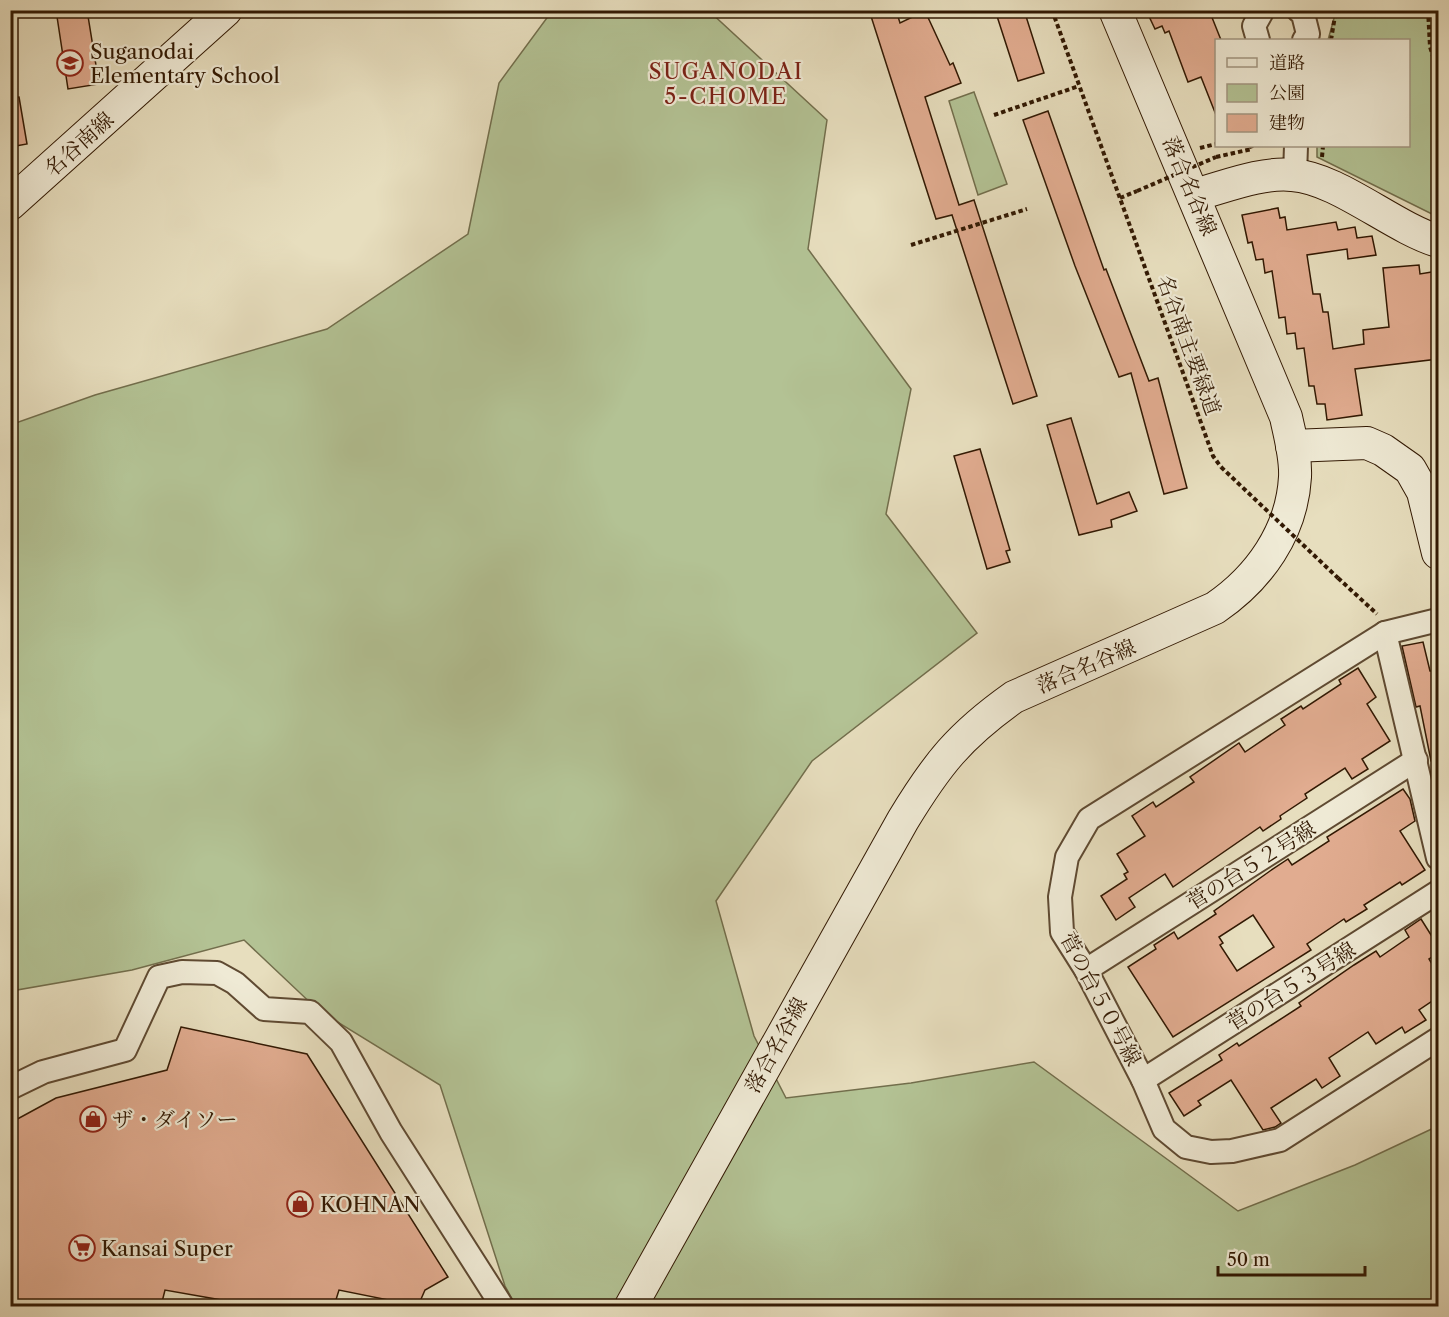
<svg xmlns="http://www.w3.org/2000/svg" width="1449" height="1317" font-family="'Libre Caslon Text','Noto Serif JP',serif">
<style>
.green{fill:#b3c294;stroke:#726e4c;stroke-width:1.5}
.building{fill:#e1ac90;stroke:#321903;stroke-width:1.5;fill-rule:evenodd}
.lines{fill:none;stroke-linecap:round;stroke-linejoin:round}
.street-casing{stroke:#5f4a32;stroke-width:26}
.secondary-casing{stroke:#321903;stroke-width:34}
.path{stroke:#321903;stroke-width:4;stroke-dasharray:4.5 3;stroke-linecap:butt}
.street{stroke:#efead5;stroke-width:22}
.secondary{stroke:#efead5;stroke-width:32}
.path-bridge{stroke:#321903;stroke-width:4;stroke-dasharray:4.5 3;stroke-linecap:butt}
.labels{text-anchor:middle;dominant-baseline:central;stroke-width:4.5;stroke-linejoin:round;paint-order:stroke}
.poi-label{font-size:21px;fill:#321903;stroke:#efead5;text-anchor:start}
.street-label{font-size:21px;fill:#321903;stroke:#efead5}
.neighbourhood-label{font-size:22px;letter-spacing:1.5px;fill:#7a1f14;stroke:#efead5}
</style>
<rect width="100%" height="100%" fill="#e7debe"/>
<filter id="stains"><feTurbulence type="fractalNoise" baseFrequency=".00333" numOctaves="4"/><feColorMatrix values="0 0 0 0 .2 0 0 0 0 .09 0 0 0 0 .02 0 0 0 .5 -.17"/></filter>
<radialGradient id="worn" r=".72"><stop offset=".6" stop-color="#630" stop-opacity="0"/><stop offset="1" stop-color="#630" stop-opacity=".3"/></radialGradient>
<g class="green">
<polygon points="552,11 709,11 827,120 808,249 911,389 886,514 977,633 812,761 716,901 754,1036 786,1098 911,1083 1034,1062 1238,1211 1355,1165 1438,1126 1438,1306 516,1306 505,1286 440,1085 318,1010 244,940 132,970 11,991 10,425 95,395 327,329 468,234 499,83"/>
<polygon points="1336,11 1438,11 1438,217 1317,157 1317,146 1408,146 1408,40 1328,40"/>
<polygon points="974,92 1007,184 978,195 949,101"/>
</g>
<g class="building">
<polygon points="56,10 87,10 99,84 68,89"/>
<polygon points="869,10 896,10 900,23 925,11 950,65 953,63 961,83 925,97 959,205 974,200 1037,396 1013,404 952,215 936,219"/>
<polygon points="995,10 1024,10 1044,73 1018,81"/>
<polygon points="1146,10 1209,10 1221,40 1216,40 1216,115 1201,77 1188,82 1169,31 1165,33 1162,26 1155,29"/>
<polygon points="19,97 27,144 10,147 10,98"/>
<polygon points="1048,111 1104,270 1106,269 1149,381 1158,378 1187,488 1164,494 1131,373 1119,377 1075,266 1023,120"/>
<polygon points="1278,208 1280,218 1285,217 1287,230 1336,222 1338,230 1355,227 1357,238 1372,236 1376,255 1348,259 1347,249 1307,255 1313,294 1320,294 1323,312 1328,312 1333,349 1364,344 1363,330 1389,327 1383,268 1419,265 1420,274 1438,271 1438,359 1355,369 1362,415 1327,420 1325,404 1317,404 1314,386 1309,386 1304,348 1297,349 1295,333 1287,334 1285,317 1279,318 1272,271 1265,273 1263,259 1256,260 1252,242 1248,243 1242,215"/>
<polygon points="1071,418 1097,504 1129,492 1137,511 1111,520 1112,527 1079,535 1047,425"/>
<polygon points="980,449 1010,550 1006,551 1010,562 987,569 954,456"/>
<polygon points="1423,642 1430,671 1434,671 1438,696 1438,760 1431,761 1420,706 1416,707 1402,646"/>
<polygon points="1358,668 1376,697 1367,704 1390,741 1362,759 1368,769 1352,779 1345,768 1305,794 1307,798 1280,816 1281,819 1263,831 1260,827 1173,887 1165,874 1129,898 1135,907 1116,920 1101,896 1127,879 1124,874 1128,872 1117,854 1145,836 1132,816 1153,802 1156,807 1194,782 1190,777 1239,743 1245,752 1285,725 1281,719 1301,706 1303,709 1341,684 1339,680"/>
<path d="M1403,789L1410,799L1415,821L1400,831L1425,870L1402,885L1400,882L1364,905L1367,909L1346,922L1344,919L1307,944L1311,950L1173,1037L1128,967L1156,949L1154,945L1174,932L1178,939L1216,914L1214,911L1270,871L1288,859L1292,865L1329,841L1327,837ZM1253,915L1274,947L1237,971L1220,945L1223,943L1219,937Z"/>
<polygon points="1421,919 1438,946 1438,953 1429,959 1438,974 1438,997 1419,1010 1426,1020 1405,1033 1402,1027 1376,1044 1368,1032 1329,1058 1340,1076 1322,1088 1316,1079 1271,1108 1281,1123 1275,1127 1263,1130 1231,1080 1198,1101 1201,1105 1184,1116 1169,1093 1222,1060 1219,1055 1237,1043 1239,1046 1301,1006 1299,1003 1354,965 1376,951 1380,957 1409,937 1405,930"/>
<polygon points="181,1027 307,1054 448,1277 425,1290 418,1306 339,1290 334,1306 244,1306 244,1304 165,1290 161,1306 10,1306 10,1123 56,1098 167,1070"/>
</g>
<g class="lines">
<g class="street-casing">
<g id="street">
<polyline points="1298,10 1303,14 1308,34 1304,40"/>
<polyline points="1258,40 1254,26 1263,10"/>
<polyline points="1295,175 1296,146"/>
<polyline points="1438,620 1385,633 1089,819 1067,857 1060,897 1062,932 1086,970 1143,1080 1164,1129 1186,1147 1211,1152 1232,1151 1280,1140 1438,1039"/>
<polyline points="1385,633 1438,858"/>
<polyline points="1086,970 1416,760"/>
<polyline points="1143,1080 1438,892"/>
<polyline points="10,1088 43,1072 125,1050 159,977 182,972 217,973 235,983 264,1009 310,1012 341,1042 391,1132 502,1306"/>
</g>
</g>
<g class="secondary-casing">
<g id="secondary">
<path d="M1194,195C1225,187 1260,172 1292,175C1338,178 1392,227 1438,241"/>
<polyline points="10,204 226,10"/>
<polyline points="1292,446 1367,443 1383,450 1410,469 1423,492 1438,553"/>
<path d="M631,1306L903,820C937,764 959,736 1014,697L1215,608C1259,578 1292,532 1295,477C1296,457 1290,436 1286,417L1115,10"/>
</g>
</g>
<g class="path">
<polyline points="1052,10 1213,456 1221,467"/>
<polyline points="1428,10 1430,47 1438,71"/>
<polyline points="1331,40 1336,10"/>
<polyline points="994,115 1079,86"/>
<polyline points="1200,148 1216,144"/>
<polyline points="1216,157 1252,149 1251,146"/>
<polyline points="1322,157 1323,146"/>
<polyline points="1120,198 1137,191"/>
<polyline points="911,245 1027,209"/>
<polyline points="1338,578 1377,614"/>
</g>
<use href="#street" class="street"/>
<use href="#secondary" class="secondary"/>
<g class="path-bridge">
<polyline points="1137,191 1216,157"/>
<polyline points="1221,467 1338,578"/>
</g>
</g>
<defs>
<g id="school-ring" transform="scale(1.35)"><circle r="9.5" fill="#efead5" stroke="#8f2418" stroke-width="1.5"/><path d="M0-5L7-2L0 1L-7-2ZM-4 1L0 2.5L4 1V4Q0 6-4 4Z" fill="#8f2418"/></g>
<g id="shop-ring" transform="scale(1.35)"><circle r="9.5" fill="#efead5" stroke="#8f2418" stroke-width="1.5"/><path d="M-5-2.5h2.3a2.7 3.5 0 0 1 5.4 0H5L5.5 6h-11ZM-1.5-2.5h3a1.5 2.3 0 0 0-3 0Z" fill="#8f2418"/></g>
<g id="supermarket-ring" transform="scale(1.35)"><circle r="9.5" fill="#efead5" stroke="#8f2418" stroke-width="1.5"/><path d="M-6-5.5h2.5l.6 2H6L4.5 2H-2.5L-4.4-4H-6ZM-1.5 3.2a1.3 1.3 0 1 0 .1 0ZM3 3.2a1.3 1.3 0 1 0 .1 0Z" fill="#8f2418"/></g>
</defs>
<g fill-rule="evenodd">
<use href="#school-ring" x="70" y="63"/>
<use href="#shop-ring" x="93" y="1119"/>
<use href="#shop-ring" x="300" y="1204"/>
<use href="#supermarket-ring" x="82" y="1248"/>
</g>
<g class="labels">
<g class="poi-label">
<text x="90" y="51">Suganodai<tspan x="90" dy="24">Elementary School</tspan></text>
<text x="112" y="1119">ザ・ダイソー</text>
<text x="320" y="1204">KOHNAN</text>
<text x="101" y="1248">Kansai Super</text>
</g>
<g class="street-label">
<text transform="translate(79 144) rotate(-42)">名谷南線</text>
<text transform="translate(1190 186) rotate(67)">落合名谷線</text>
<text transform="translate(1189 345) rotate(70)">名谷南主要緑道</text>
<text transform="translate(1086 666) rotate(-23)">落合名谷線</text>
<text transform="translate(1251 865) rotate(-32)">菅の台５２号線</text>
<text transform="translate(1291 986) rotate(-32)">菅の台５３号線</text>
<text transform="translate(1101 999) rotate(62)">菅の台５０号線</text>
<text transform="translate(776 1045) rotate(-61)">落合名谷線</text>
</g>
<g class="neighbourhood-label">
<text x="726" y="71">SUGANODAI<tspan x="726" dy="25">5-CHOME</tspan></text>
</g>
</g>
<rect width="1449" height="1317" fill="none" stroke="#e7debe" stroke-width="36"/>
<rect x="12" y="12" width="1425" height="1293" fill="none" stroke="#321903" stroke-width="3"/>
<rect x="18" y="18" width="1413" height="1281" fill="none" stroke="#321903" stroke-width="1.5"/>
<rect x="1215" y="39" width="195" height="108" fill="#efead5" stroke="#a39681" stroke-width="1.5"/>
<rect x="1227" y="58" width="30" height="9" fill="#efead5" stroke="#a39681" stroke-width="1.5"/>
<text x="1269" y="69" font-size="18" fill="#321903">道路</text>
<rect x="1227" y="84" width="30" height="18" fill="#b3c294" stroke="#a39681" stroke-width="1.5"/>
<text x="1269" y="99" font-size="18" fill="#321903">公園</text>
<rect x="1227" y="114" width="30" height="18" fill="#e1ac90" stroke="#a39681" stroke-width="1.5"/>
<text x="1269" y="129" font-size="18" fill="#321903">建物</text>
<path d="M1218 1266v9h147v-9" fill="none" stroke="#321903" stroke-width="3"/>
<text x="1227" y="1266" font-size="18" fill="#321903" stroke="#efead5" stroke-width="4.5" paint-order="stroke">50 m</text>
<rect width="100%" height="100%" filter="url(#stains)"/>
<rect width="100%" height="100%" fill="url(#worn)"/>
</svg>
